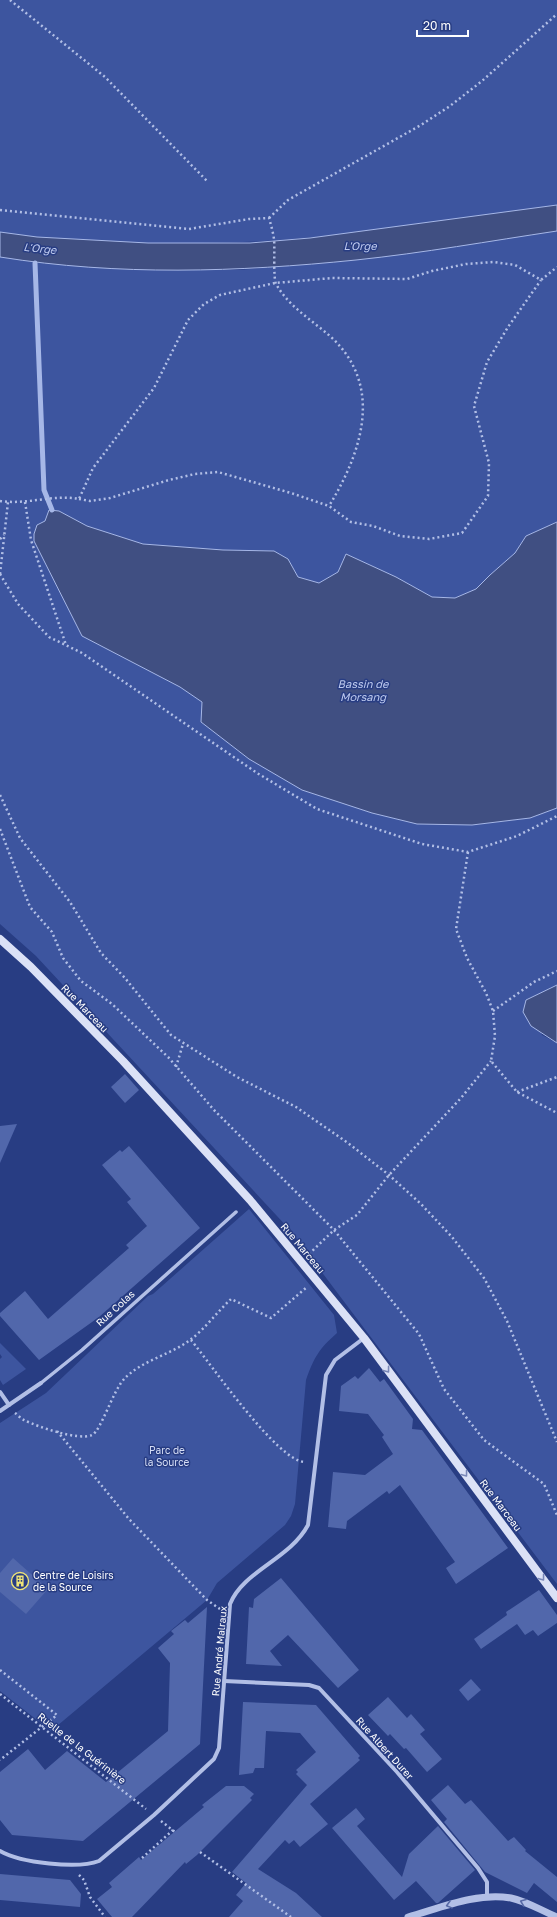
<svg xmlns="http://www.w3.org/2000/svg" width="557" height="1917" font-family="'Golos Text',sans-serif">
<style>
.green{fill:#3d559f}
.water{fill:#404f82;stroke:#a6b7e7}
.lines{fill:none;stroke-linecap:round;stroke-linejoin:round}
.stream{stroke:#a6b7e7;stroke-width:5}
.building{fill:#5167ab}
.path{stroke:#b2bfe6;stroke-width:2.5;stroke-dasharray:2 3;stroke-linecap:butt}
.pedestrian{stroke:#b2bfe6;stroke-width:3.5}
.minor{stroke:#b2bfe6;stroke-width:4}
.tertiary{stroke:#b2bfe6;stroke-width:7}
.secondary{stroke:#dbe1f6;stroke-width:8}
.oneway{stroke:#7987b7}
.oneway2{stroke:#586aa6}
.labels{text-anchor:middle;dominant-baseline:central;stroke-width:3;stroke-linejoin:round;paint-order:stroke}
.street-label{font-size:10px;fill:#fff;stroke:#283d83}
.park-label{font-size:10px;fill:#d5ddf5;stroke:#283d83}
.poi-label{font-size:10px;fill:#fff;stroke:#283d83;text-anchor:start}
.water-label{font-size:11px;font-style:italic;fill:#bdc9ee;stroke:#283d83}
</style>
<rect width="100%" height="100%" fill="#283d83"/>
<g class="green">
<path d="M0,0H557V205C439,221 321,243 202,243L174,270H239L358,260L557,231V522L526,536L515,553L490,575L476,589L455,598L432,597L396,577L346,554L338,572L319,583L298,577L288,559L274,551L223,550L143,544L87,526L59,511L45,521L34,541L82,636L180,687L203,702L201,722L249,759L302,790L372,813L417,824L472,825L530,818L557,808V985L526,1000L542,1035L557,1043V1584L290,1230L36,956L0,924Z"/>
<path d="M249,1209L334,1315L337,1333C319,1349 314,1357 306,1380L295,1504L291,1516L285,1525L217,1583L207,1600L51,1731L0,1691V1423L46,1393L148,1296L153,1294Z"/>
<polygon points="0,1343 26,1369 3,1385 0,1380 0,1359 2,1357 0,1354"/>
</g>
<g class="water">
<path d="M557,205V231C490,241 423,253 356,260C238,272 118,276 0,257V232L37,237L148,243H250L310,238Z"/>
<polygon points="49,510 59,511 87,526 143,544 223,550 274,551 288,559 298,577 319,583 338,572 346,554 396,577 432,597 455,598 476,589 490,575 515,553 526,536 557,522 557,808 530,818 472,825 417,824 372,813 302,790 249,759 201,722 202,702 180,687 82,636 34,541 34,534 37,525 45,521"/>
<polygon points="557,985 557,1043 531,1026 523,1012 526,1000"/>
</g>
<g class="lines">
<polyline class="stream" points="35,263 44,490 52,510"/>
</g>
<g class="building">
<polygon points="125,1074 139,1090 125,1103 111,1087"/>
<polygon points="17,1124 0,1163 0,1126"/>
<polygon points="129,1146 200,1228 99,1317 39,1360 0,1316 0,1313 25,1291 48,1319 129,1248 126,1245 147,1226 127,1202 131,1199 102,1165 120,1150 122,1152"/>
<polygon points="369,1368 380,1382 384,1379 413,1419 412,1429 422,1430 508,1548 456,1584 446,1568 455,1562 400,1485 389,1494 387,1491 347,1521 346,1529 328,1527 333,1472 365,1475 393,1454 382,1437 384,1435 368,1414 339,1411 341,1386 355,1376 358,1379"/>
<polygon points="13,1558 48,1589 26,1614 0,1592 0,1573"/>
<polygon points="281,1578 359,1670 338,1688 288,1635 270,1651 282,1666 246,1664 249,1607 253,1608 254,1599"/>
<polygon points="539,1590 557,1615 557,1623 538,1636 533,1630 525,1635 517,1624 481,1649 474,1639 507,1615 506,1612"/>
<polygon points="207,1607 200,1744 83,1841 12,1835 0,1820 0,1772 28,1749 45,1770 67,1751 106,1782 168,1731 170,1663 158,1648 174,1634 171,1631 185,1620 188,1623"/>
<polygon points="471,1679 481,1690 468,1701 459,1690"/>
<polygon points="388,1697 407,1718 411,1714 425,1730 420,1734 442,1759 427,1772 406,1748 404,1749 390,1734 388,1736 368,1715"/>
<polygon points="243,1702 316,1705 360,1756 358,1758 360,1760 310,1804 328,1824 300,1847 294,1840 289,1844 285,1840 258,1869 296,1893 322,1917 229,1917 243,1901 236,1895 246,1883 232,1872 307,1785 296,1774 298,1772 296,1770 316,1752 300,1733 266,1731 264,1768 255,1768 253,1773 239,1775"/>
<polygon points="448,1785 465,1804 471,1800 508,1841 514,1837 526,1850 525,1851 557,1877 557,1902 534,1883 527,1893 485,1872 444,1822 447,1819 431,1800"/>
<polygon points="226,1786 244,1786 254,1794 250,1798 252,1800 197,1855 186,1864 185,1862 132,1917 112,1917 97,1899 112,1887 109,1883 139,1857 141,1860 204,1807 202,1805"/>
<polygon points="356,1808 365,1819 357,1826 402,1877 409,1854 438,1826 475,1870 438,1903 436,1903 416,1881 394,1900 332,1828"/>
<polygon points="0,1874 70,1880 81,1894 80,1907 0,1900"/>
</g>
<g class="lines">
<g class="path">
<polyline points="10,0 105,77 207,181"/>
<path d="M0,210L189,229L249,219L269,218C271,225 273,232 274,239C275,248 273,277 276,284C289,307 312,320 331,337C384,386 362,452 329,506"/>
<polyline points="269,218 288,200 421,125 450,106 482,81 557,14"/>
<polyline points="79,499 90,501 110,498 169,480 195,474 218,472 291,493 329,506 351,522 373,526 400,536 429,539 462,533 488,496 489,463 474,406 487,362 508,327 541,280"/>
<path d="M0,501C27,505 55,494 79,499L93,468L154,388L188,320L204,304L220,295L275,283L332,278L407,279L432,271L466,264L494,262L515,265L541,280L557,267"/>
<polyline points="25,502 31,540 66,645"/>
<polyline points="0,539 4,535"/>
<polyline points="0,574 18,604 49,637 82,653 257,773 317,809 422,844 468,852 517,836 557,816"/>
<polyline points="0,574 8,502"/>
<polyline points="0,795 20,838 70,902 101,953 125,978 171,1035 237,1077 296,1107 348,1143 389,1175 421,1204 452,1237 484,1278 507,1321 557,1442"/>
<polyline points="0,829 30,907 52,932 63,958 81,981 112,1004 169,1058 214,1110 334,1230 419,1334 444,1389 484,1440 544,1484 557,1515"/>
<polyline points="468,852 456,929 467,958 486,993 493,1011 495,1036 491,1061 517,1092 557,1113"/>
<polyline points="493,1011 534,982 557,971"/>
<polyline points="176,1067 183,1044"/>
<polyline points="517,1092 557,1077"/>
<polyline points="309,1254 334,1230 357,1215 389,1175 461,1098 491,1061"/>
<path d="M191,1340C211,1364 278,1462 305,1462"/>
<path d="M15,1413C18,1415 21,1419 24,1420C38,1427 79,1441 92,1435C101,1431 113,1390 125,1378C143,1360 170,1355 190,1340C204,1330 218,1311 231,1299L271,1318L307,1287"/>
<polyline points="57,1431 129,1519 207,1600 220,1609"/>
<polyline points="0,1670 57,1715 0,1760"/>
<polyline points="0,1694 146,1809"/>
<polyline points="161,1821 175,1832"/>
<polyline points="200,1852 291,1917"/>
<polyline points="142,1858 173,1830"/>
<polyline points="79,1875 84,1880 90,1897 105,1917"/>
</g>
<polyline class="pedestrian" points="41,1383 82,1350 236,1212"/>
<g class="minor">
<polyline points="0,1392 9,1405"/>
<polyline points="0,1411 41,1383"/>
<polyline points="224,1681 309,1685 319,1688 397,1772 478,1868 487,1882 487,1897"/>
<path d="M0,1851C20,1863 78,1869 99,1861L154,1815L214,1759L219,1748L230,1604C243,1571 290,1559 308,1525L326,1375L335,1360L364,1338"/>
</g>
<path class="tertiary" d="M408,1917C440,1908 477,1892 511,1898C526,1901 542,1911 557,1917"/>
<polyline class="secondary" points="0,939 31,967 123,1061 250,1200 364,1338 557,1598"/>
</g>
<defs><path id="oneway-chevron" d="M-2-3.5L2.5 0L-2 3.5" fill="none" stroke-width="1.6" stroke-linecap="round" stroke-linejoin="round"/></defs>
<g class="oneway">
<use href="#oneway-chevron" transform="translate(387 1370) rotate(53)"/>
<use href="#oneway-chevron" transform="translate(465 1474) rotate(53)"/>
<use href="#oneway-chevron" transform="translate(542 1578) rotate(53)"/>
</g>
<g class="oneway2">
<use href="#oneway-chevron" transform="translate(523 1902) rotate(-159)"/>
<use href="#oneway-chevron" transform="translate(449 1905) rotate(165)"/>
</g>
<defs>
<g id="building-ring" transform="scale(0.9)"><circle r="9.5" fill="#283d83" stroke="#eee478" stroke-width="1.5"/><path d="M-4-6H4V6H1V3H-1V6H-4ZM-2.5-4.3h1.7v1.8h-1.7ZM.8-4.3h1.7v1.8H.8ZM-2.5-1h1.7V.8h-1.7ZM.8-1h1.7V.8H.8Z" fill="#eee478"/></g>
</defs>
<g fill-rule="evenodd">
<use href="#building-ring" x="20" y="1581"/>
</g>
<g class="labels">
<g class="street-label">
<text transform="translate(85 1008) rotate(46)">Rue Marceau</text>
<text transform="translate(303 1248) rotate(50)">Rue Marceau</text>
<text transform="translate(115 1308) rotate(-42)">Rue Colas</text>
<text transform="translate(501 1505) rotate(53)">Rue Marceau</text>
<text transform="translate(219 1651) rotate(-85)">Rue André Malraux</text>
<text transform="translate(82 1748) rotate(38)">Ruelle de la Guérinière</text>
<text transform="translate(385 1748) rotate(48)">Rue Albert Durer</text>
</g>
<g class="park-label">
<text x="167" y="1450">Parc de<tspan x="167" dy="12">la Source</tspan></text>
</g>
<g class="poi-label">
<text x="33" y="1575">Centre de Loisirs<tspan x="33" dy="12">de la Source</tspan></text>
</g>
<g class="water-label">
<text x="360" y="245">L'Orge</text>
<text transform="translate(40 248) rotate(6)">L'Orge</text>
<text x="363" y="683">Bassin de<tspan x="363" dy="13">Morsang</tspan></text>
</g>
</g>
<path d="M417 30v6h51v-6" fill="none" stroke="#ffffff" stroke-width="2"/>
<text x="423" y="30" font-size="12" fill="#ffffff" stroke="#283d83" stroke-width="3" paint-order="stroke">20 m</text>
</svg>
